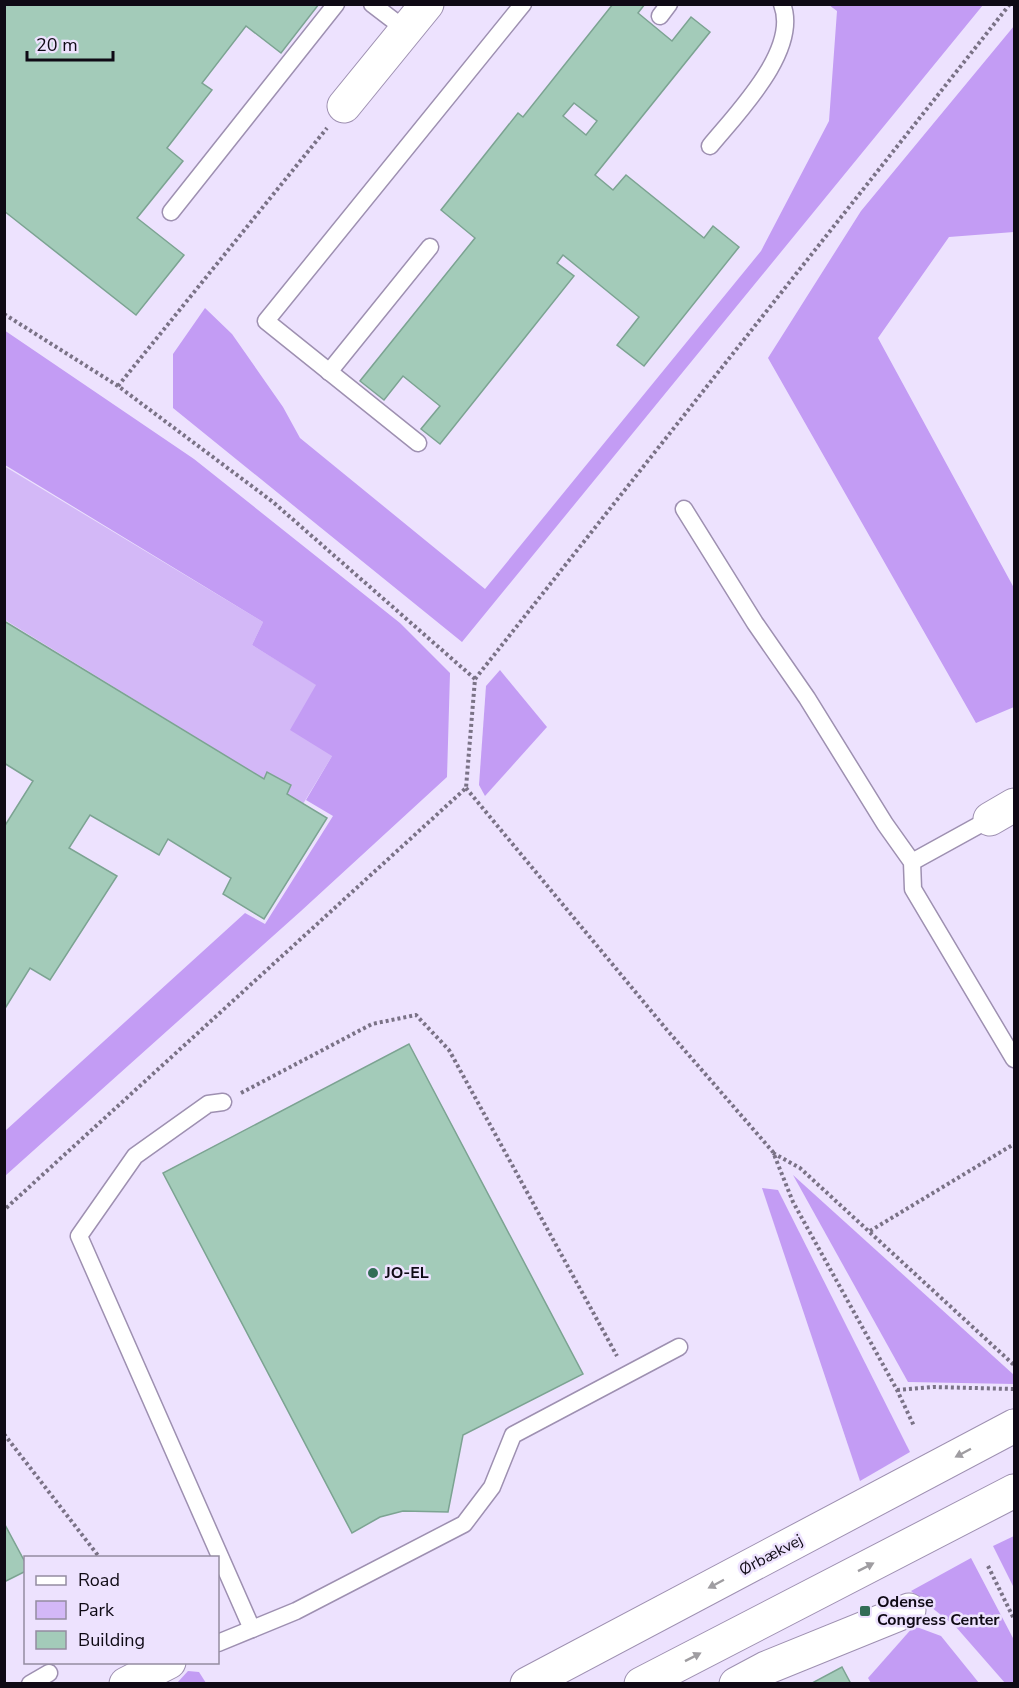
<svg xmlns="http://www.w3.org/2000/svg" width="1019" height="1688" font-family="'Nunito Sans',sans-serif">
<style>
.green{fill:#d3b8f7}
.forest{fill:#c39cf4}
.building{fill:#a3cbb9;stroke:#7ca392;stroke-width:1.5;fill-rule:evenodd}
.lines{fill:none;stroke-linecap:round;stroke-linejoin:round}
.lane-casing{stroke:#9e90b1;stroke-width:19}
.street-casing{stroke:#9e90b1;stroke-width:35}
.secondary-casing{stroke:#9e90b1;stroke-width:35}
.path{stroke:#7a7286;stroke-width:4;stroke-dasharray:3 3;stroke-linecap:butt}
.lane{stroke:#fff;stroke-width:16}
.street{stroke:#fff;stroke-width:33}
.secondary{stroke:#fff;stroke-width:33}
.oneway{fill:#9f9da1}
.poi-dot{fill:#326d56;stroke:#ede2fe;stroke-width:2}
.labels{text-anchor:middle;dominant-baseline:central;stroke-width:5;stroke-linejoin:round;paint-order:stroke}
.poi-label{font-size:16px;font-weight:bold;fill:#0f0a15;stroke:#ede2fe;text-anchor:start}
.street-label{font-size:16px;fill:#0f0a15;stroke:#ede2fe}
</style>
<rect width="100%" height="100%" fill="#ede2fe"/>
<polygon class="green" points="4,466 263,622 252,645 317,685 332,756 303,804 287,794 291,785 268,772 264,779 5,620"/>
<g class="forest">
<polygon points="829,5 983,5 462,642 173,408 173,354 205,308 232,334 283,407 300,438 485,589 761,251 829,121 837,11"/>
<polygon points="1014,26 1014,232 949,237 878,338 1014,588 1014,707 976,723 768,358 861,211"/>
<polygon points="4,330 194,459 400,623 450,673 447,777 301,911 5,1176 5,1131 245,913 265,924 333,816 306,800 332,756 290,730 316,685 252,645 263,622 5,465"/>
<polygon points="500,670 547,727 485,796 479,785 486,686"/>
<polygon points="793,1175 1014,1375 1014,1384 908,1382"/>
<polygon points="762,1188 778,1190 910,1452 860,1481"/>
<polygon points="1014,1536 1014,1588 993,1546"/>
<polygon points="971,1558 1014,1640 1014,1683 1005,1683 956,1627 911,1591"/>
<polygon points="914,1626 941,1636 979,1683 871,1683 868,1678"/>
<polygon points="188,1671 199,1672 206,1683 177,1683"/>
</g>
<g class="building">
<polygon points="4,4 319,4 281,53 246,26 202,83 212,90 167,148 183,161 137,218 184,255 136,315 4,211"/>
<path d="M613,4H645L638,13L672,41L691,17L710,32L595,175L613,190L626,175L704,238L713,226L739,247L644,366L617,345L639,317L563,255L557,263L574,276L440,444L421,429L440,406L403,376L384,400L360,381L475,238L441,210L518,113L523,117ZM574,103L597,121L586,135L563,116Z"/>
<polygon points="4,621 264,779 267,772 291,785 287,794 327,818 264,919 223,894 231,878 168,839 159,855 90,815 69,848 117,876 50,980 30,968 4,1010 4,827 33,781 4,763"/>
<polygon points="409,1044 583,1374 463,1435 448,1512 403,1511 380,1517 352,1533 163,1173"/>
<polygon points="4,1523 26,1564 26,1571 4,1582"/>
<polygon points="842,1667 851,1684 812,1683"/>
</g>
<g class="lines">
<g class="lane-casing">
<g id="lane">
<polyline points="372,4 406,30"/>
<polyline points="660,16 669,4"/>
<path d="M710,146C737,113 800,50 782,4"/>
<polyline points="171,212 336,4"/>
<polyline points="329,372 430,247"/>
<polyline points="418,443 266,321 523,4"/>
<polyline points="684,509 755,623 807,698 885,824 912,862 913,889 1014,1059"/>
<polyline points="912,862 990,819"/>
<polyline points="223,1102 208,1104 135,1156 79,1236 252,1629"/>
<polyline points="218,1643 296,1611 464,1524 492,1487 513,1435 679,1347"/>
<polyline points="30,1684 49,1673"/>
</g>
</g>
<g class="street-casing">
<g id="street">
<polyline points="344,106 427,4"/>
<polyline points="990,819 1014,805"/>
<polyline points="126,1684 169,1662"/>
<polyline points="736,1684 766,1668 909,1610"/>
</g>
</g>
<g class="secondary-casing">
<g id="secondary">
<polyline points="527,1684 1014,1426"/>
<polyline points="641,1684 1014,1491"/>
</g>
</g>
<g class="path">
<polyline points="4,314 118,386 273,502 475,679 466,788 4,1210"/>
<polyline points="118,386 327,128"/>
<polyline points="475,679 1010,4"/>
<polyline points="466,788 667,1030 773,1152 793,1202 897,1390 914,1426"/>
<polyline points="241,1093 372,1024 416,1015 449,1050 617,1356"/>
<polyline points="773,1153 800,1168 1014,1365"/>
<polyline points="870,1231 1014,1144"/>
<polyline points="897,1390 933,1387 1014,1389"/>
<polyline points="4,1434 100,1558"/>
<polyline points="988,1566 1014,1619"/>
</g>
<use href="#lane" class="lane"/>
<use href="#street" class="street"/>
<use href="#secondary" class="secondary"/>
</g>
<defs><path id="oneway-solid" d="M-6-.8H1V-3.2L6.5 0L1 3.2V.8H-6Z" transform="scale(1.5)"/></defs>
<g class="oneway">
<use href="#oneway-solid" transform="translate(963 1453) rotate(152)"/>
<use href="#oneway-solid" transform="translate(866 1567) rotate(-27)"/>
<use href="#oneway-solid" transform="translate(716 1584) rotate(152)"/>
<use href="#oneway-solid" transform="translate(693 1657) rotate(-27)"/>
</g>
<g class="poi-dot">
<circle cx="373" cy="1273" r="6"/>
<rect x="859" y="1605" width="12" height="12" rx="3"/>
</g>
<g class="labels">
<g class="poi-label">
<text x="385" y="1273">JO-EL</text>
<text x="877" y="1602">Odense<tspan x="877" dy="18">Congress Center</tspan></text>
</g>
<g class="street-label">
<text transform="translate(771 1555) rotate(-28)">Ørbækvej</text>
</g>
</g>
<rect width="1019" height="1688" fill="none" stroke="#0f0a15" stroke-width="12"/>
<rect x="24" y="1556" width="195" height="108" fill="#ede2fe" stroke="#948ca1" stroke-width="1.5"/>
<rect x="36" y="1576" width="30" height="9" fill="#ffffff" stroke="#948ca1" stroke-width="1.5"/>
<text x="78" y="1586" font-size="18" fill="#0f0a15">Road</text>
<rect x="36" y="1601" width="30" height="18" fill="#d3b8f7" stroke="#948ca1" stroke-width="1.5"/>
<text x="78" y="1616" font-size="18" fill="#0f0a15">Park</text>
<rect x="36" y="1631" width="30" height="18" fill="#a3cbb9" stroke="#948ca1" stroke-width="1.5"/>
<text x="78" y="1646" font-size="18" fill="#0f0a15">Building</text>
<path d="M27 51v9h86v-9" fill="none" stroke="#0f0a15" stroke-width="3"/>
<text x="36" y="51" font-size="18" fill="#0f0a15" stroke="#ede2fe" stroke-width="4.5" paint-order="stroke">20 m</text>
</svg>
